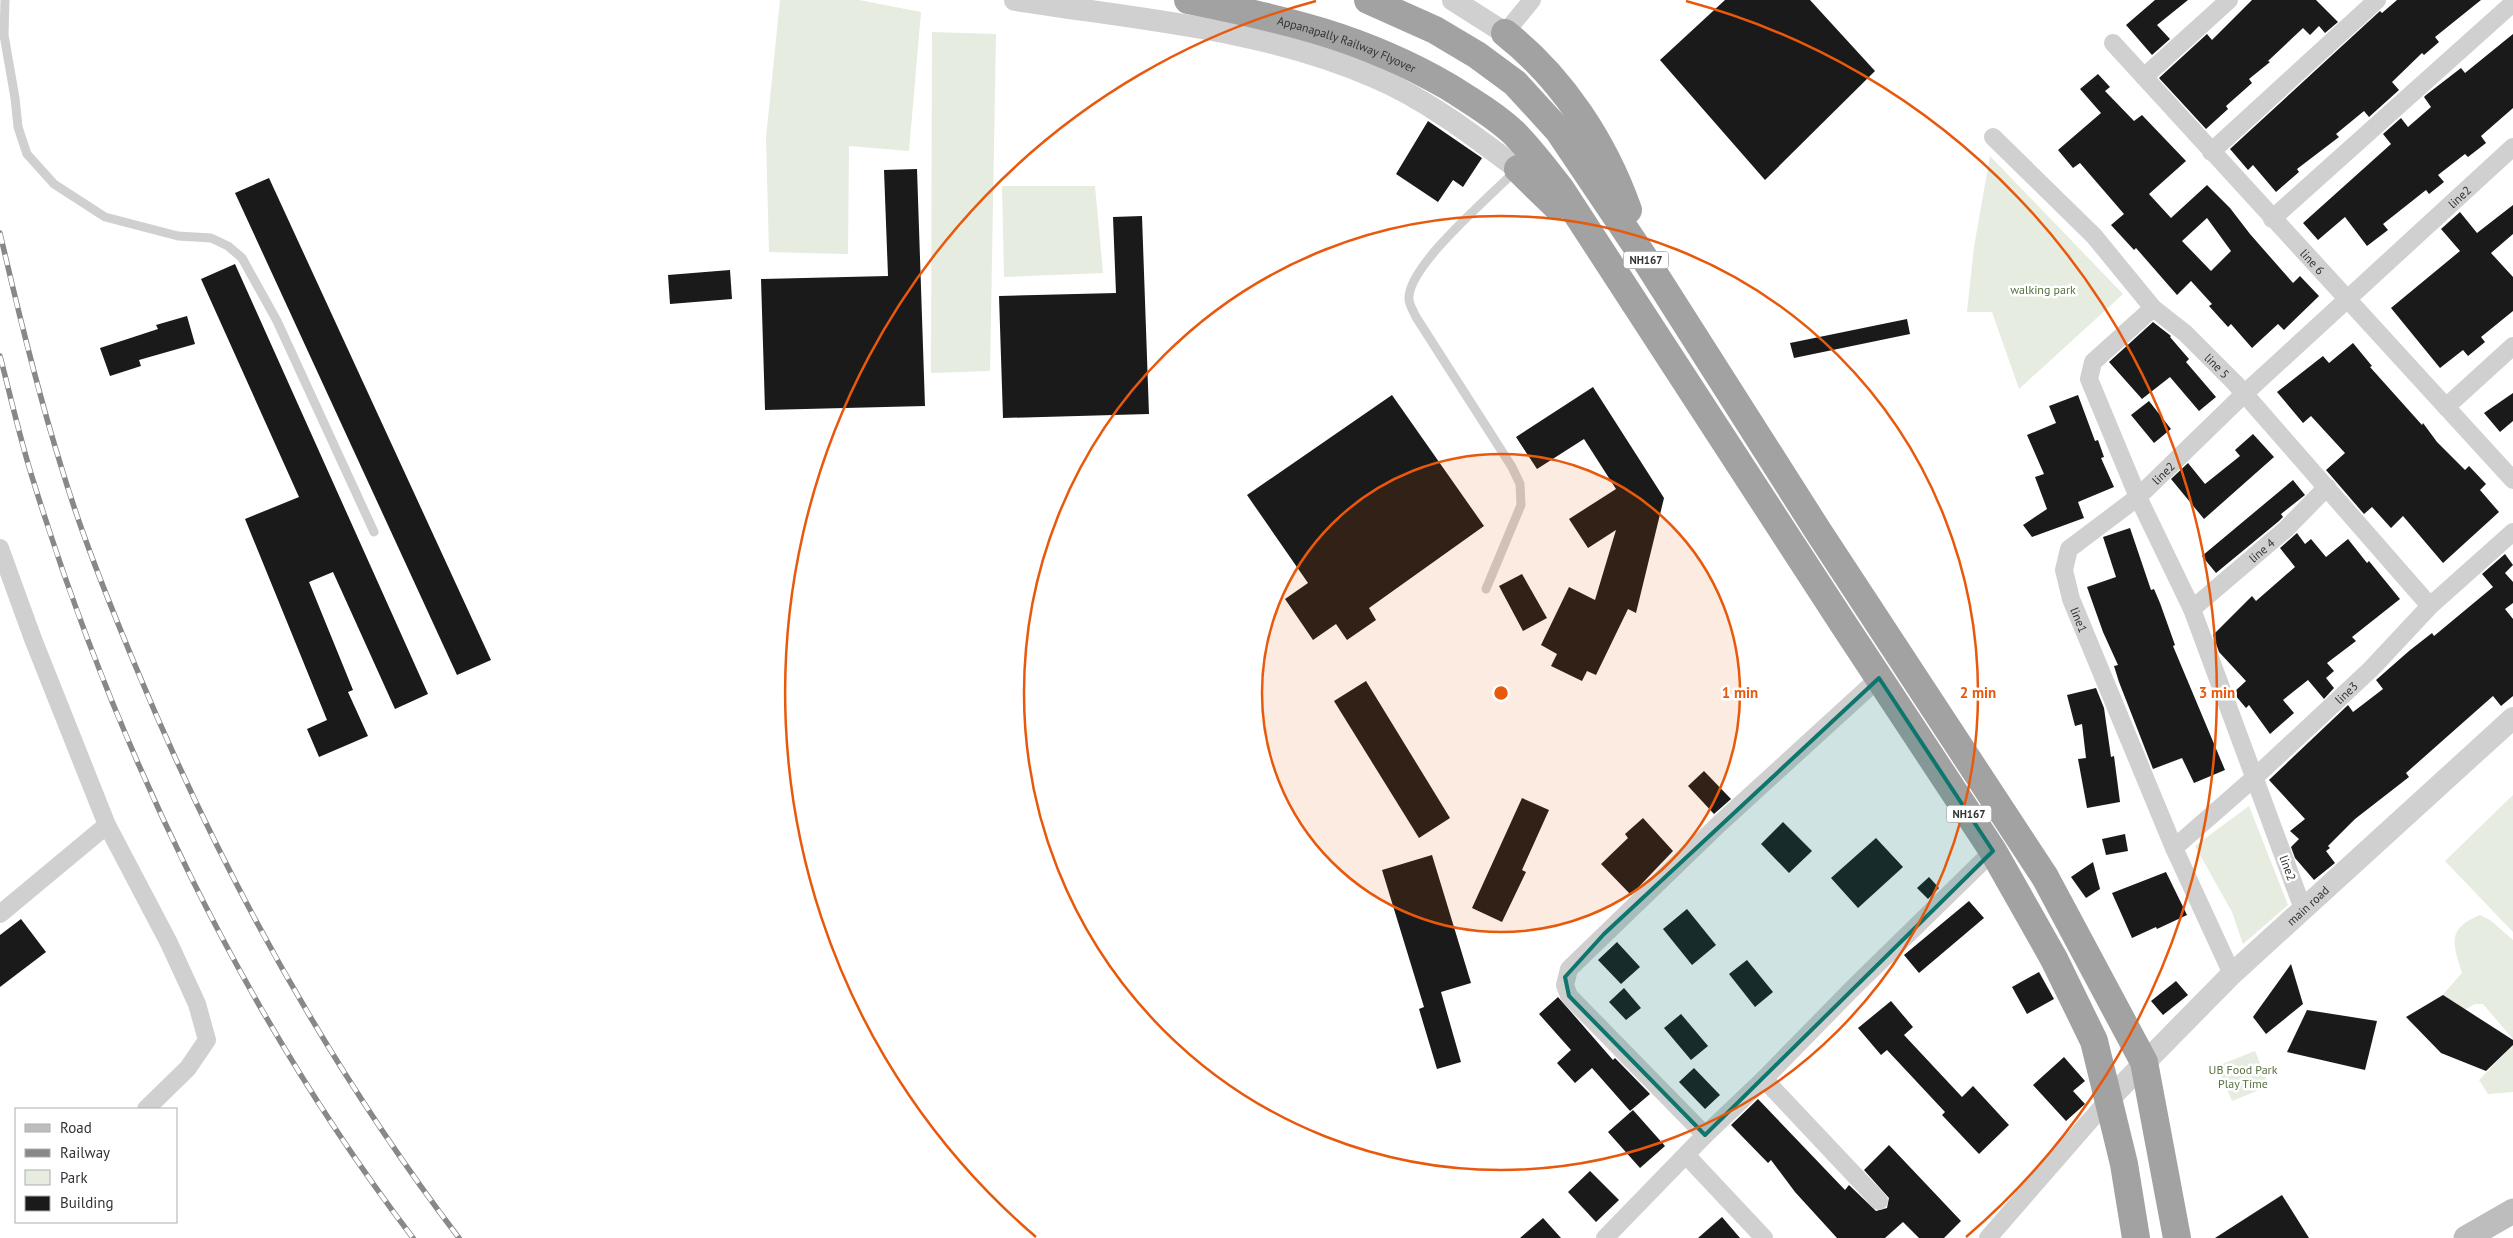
<svg xmlns="http://www.w3.org/2000/svg" width="2513" height="1238" font-family="'PT Sans',sans-serif">
<style>
.green{fill:#e6ecdf}
.building{fill:#1a1a1a;fill-rule:evenodd}
.lines{fill:none;stroke-linecap:round;stroke-linejoin:round}
.service{stroke:#d0d0d0;stroke-width:9}
.minor{stroke:#d0d0d0;stroke-width:18}
.tertiary{stroke:#d0d0d0;stroke-width:22}
.secondary{stroke:#bdbdbd;stroke-width:25}
.trunk{stroke:#a2a2a2;stroke-width:28}
.rail-casing{stroke:#888;stroke-width:5.5}
.rail{stroke:#fff;stroke-width:4;stroke-dasharray:11;stroke-linecap:butt}
.marked{fill:#0f766e;fill-opacity:0.2;stroke:#0f766e;stroke-width:4;stroke-linejoin:round}
.ring{fill:none;stroke:#e8590c;stroke-width:2.5}
.labels{text-anchor:middle;dominant-baseline:central;stroke-width:5;stroke-linejoin:round;paint-order:stroke}
.shield{fill:#fff;stroke:#707070;stroke-width:1}
.shield-label{font-size:11px;font-weight:bold;fill:#333}
.street-label{font-size:12px;fill:#333;stroke:#fff}
.park-label{font-size:12px;fill:#56703f;stroke:#fff}
.centre{fill:#e8590c;stroke:#fff;stroke-width:2.5}
.ring-label{font-size:15px;text-anchor:middle;font-weight:bold;fill:#e8590c;stroke:#fff;stroke-width:5;stroke-linejoin:round;paint-order:stroke}
</style>
<rect width="100%" height="100%" fill="#fff"/>
<g class="green">
<polygon points="780,0 859,0 921,12 909,151 849,146 848,254 769,252 766,138"/>
<polygon points="932,32 996,34 990,371 931,373"/>
<polygon points="1990,156 2123,294 2019,389 1992,312 1967,312 1974,247"/>
<polygon points="1002,186 1095,186 1103,273 1004,277"/>
<polygon points="2513,795 2513,932 2445,861"/>
<polygon points="2249,806 2288,905 2243,944 2232,912 2195,846"/>
<path d="M2480,915L2490,920L2513,940V1039L2483,1004H2475L2462,1011L2439,999L2462,973C2453,944 2446,929 2480,915Z"/>
<polygon points="2513,1045 2513,1092 2488,1094 2479,1080"/>
<polygon points="2255,1051 2269,1086 2232,1101 2217,1066"/>
</g>
<g class="building">
<polygon points="1725,0 1810,0 1875,71 1765,180 1660,60"/>
<polygon points="2155,0 2188,0 2157,25 2170,39 2152,55 2126,25"/>
<polygon points="2252,0 2316,0 2338,22 2325,33 2319,26 2310,35 2303,28 2268,61 2270,62 2249,79 2252,83 2226,106 2228,109 2206,129 2159,78 2207,34 2212,40"/>
<polygon points="2397,0 2481,0 2435,37 2439,42 2424,55 2422,53 2392,82 2399,90 2369,117 2364,111 2336,134 2339,137 2297,169 2299,172 2276,192 2253,165 2248,170 2230,149 2380,11 2382,13"/>
<polygon points="2513,34 2513,108 2481,136 2486,143 2468,157 2465,154 2438,175 2444,182 2429,194 2426,190 2383,224 2388,230 2367,246 2345,217 2318,240 2303,223 2391,144 2383,134 2401,118 2408,127 2431,107 2424,97 2426,95 2461,68 2465,73"/>
<path d="M2098,74L2110,87L2105,91L2134,121L2142,115L2186,161L2149,194L2171,218L2207,185L2230,208L2250,234L2293,283L2300,276L2319,296L2284,330L2278,324L2252,348L2231,324L2228,327L2209,306L2212,304L2191,281L2177,295L2136,248L2134,250L2111,225L2124,214L2080,163L2073,168L2058,150L2101,113L2080,89ZM2207,218L2231,251L2211,271L2182,241Z"/>
<polygon points="1428,121 1482,158 1463,187 1453,180 1438,202 1396,174"/>
<polygon points="917,169 925,406 765,410 761,279 888,276 884,170"/>
<polygon points="269,178 491,660 457,675 235,193"/>
<polygon points="2513,205 2513,234 2491,253 2513,277 2513,311 2481,337 2485,342 2468,356 2463,350 2440,368 2391,308 2460,251 2441,229 2460,212 2477,233"/>
<polygon points="1142,216 1149,414 1003,418 999,296 1116,293 1113,217"/>
<polygon points="235,264 428,694 395,709 333,572 309,582 353,690 348,692 368,736 319,757 307,729 327,720 245,519 299,497 201,279"/>
<polygon points="730,270 732,299 670,304 668,275"/>
<polygon points="187,316 195,344 139,360 141,366 110,376 100,348 158,329 156,325"/>
<polygon points="1907,319 1910,334 1794,358 1790,343"/>
<polygon points="2153,322 2171,336 2170,337 2189,359 2186,362 2216,397 2199,411 2170,377 2142,399 2109,362"/>
<polygon points="2353,343 2372,366 2370,367 2422,425 2423,423 2437,442 2465,470 2469,466 2486,484 2480,490 2499,512 2443,563 2403,516 2391,528 2372,507 2364,514 2326,470 2345,453 2311,416 2303,423 2277,392 2323,356 2329,363"/>
<polygon points="1593,387 1664,498 1636,613 1628,609 1596,675 1587,671 1582,681 1551,666 1557,654 1541,645 1569,587 1595,600 1616,530 1588,548 1569,519 1616,489 1584,439 1537,469 1516,437"/>
<polygon points="2513,393 2513,421 2500,432 2484,413"/>
<polygon points="1392,395 1484,526 1369,608 1376,620 1347,640 1336,624 1313,640 1285,599 1308,583 1247,495"/>
<polygon points="2078,395 2095,441 2098,440 2104,457 2101,458 2114,487 2078,502 2084,518 2032,537 2023,525 2047,509 2035,477 2044,474 2027,435 2056,423 2049,406"/>
<polygon points="2149,401 2171,429 2154,443 2131,415"/>
<polygon points="2253,434 2274,457 2204,519 2171,479 2188,463 2205,484 2240,456 2235,450"/>
<polygon points="2293,480 2305,495 2281,514 2283,517 2279,521 2216,573 2202,556"/>
<polygon points="2130,528 2151,590 2154,589 2160,603 2175,645 2173,646 2225,770 2194,783 2182,758 2153,769 2119,682 2114,666 2118,665 2103,632 2087,587 2116,577 2103,537"/>
<polygon points="2297,533 2305,544 2311,539 2326,557 2348,539 2367,563 2369,561 2400,599 2352,637 2356,641 2327,663 2334,671 2326,678 2334,688 2324,699 2308,680 2283,700 2294,713 2270,734 2249,705 2246,708 2235,695 2234,692 2246,681 2219,652 2213,635 2252,596 2256,601 2295,567 2280,548"/>
<polygon points="2505,554 2513,565 2505,573 2513,582 2513,603 2505,609 2513,619 2513,696 2501,706 2493,696 2406,773 2409,777 2355,819 2328,846 2330,848 2326,851 2335,863 2314,880 2295,858 2291,847 2299,839 2290,831 2305,819 2269,780 2348,705 2353,712 2383,689 2376,680 2409,651 2432,633 2434,636 2493,587 2482,574"/>
<polygon points="1522,574 1547,618 1523,631 1499,586"/>
<polygon points="1366,681 1450,818 1419,838 1334,701"/>
<polygon points="2096,688 2104,708 2111,757 2114,756 2120,802 2087,808 2078,759 2086,758 2082,724 2075,726 2067,695"/>
<polygon points="1704,771 1731,799 1714,814 1688,786"/>
<polygon points="1522,798 1549,810 1522,870 1526,872 1502,922 1472,908"/>
<polygon points="1643,818 1673,851 1631,895 1601,864 1628,838 1625,834"/>
<polygon points="1783,822 1812,851 1789,873 1761,844"/>
<polygon points="2125,834 2128,851 2106,855 2102,839"/>
<polygon points="1876,838 1903,867 1858,908 1831,878"/>
<polygon points="1432,855 1471,983 1441,992 1461,1062 1437,1069 1419,1009 1424,1007 1382,870"/>
<polygon points="2093,862 2100,889 2086,898 2071,877"/>
<polygon points="2166,872 2187,915 2157,929 2156,927 2132,938 2112,893"/>
<polygon points="1929,877 1939,888 1928,899 1917,888"/>
<polygon points="1969,901 1984,918 1919,973 1904,955"/>
<polygon points="1687,909 1716,945 1692,965 1663,929"/>
<polygon points="21,919 46,952 0,987 0,935"/>
<polygon points="1617,942 1640,967 1621,984 1598,960"/>
<polygon points="1747,960 1773,992 1755,1007 1729,974"/>
<polygon points="2291,964 2303,1004 2266,1034 2253,1017"/>
<polygon points="2039,972 2054,999 2027,1014 2012,987"/>
<polygon points="2176,981 2188,995 2163,1015 2151,1001"/>
<polygon points="1624,988 1641,1008 1626,1020 1609,1002"/>
<polygon points="2443,995 2513,1040 2513,1045 2486,1071 2441,1053 2406,1017"/>
<polygon points="1558,997 1613,1060 1615,1058 1650,1094 1630,1111 1592,1068 1575,1083 1557,1063 1571,1050 1539,1014"/>
<polygon points="1891,1001 1913,1027 1904,1035 1962,1097 1973,1086 2009,1125 1979,1154 1942,1115 1945,1112 1887,1050 1881,1055 1858,1028"/>
<polygon points="2307,1010 2377,1021 2365,1070 2287,1052"/>
<polygon points="1681,1014 1708,1046 1691,1060 1664,1028"/>
<polygon points="2064,1057 2085,1081 2073,1091 2085,1104 2066,1121 2033,1085"/>
<polygon points="1694,1068 1720,1095 1705,1109 1679,1082"/>
<polygon points="1758,1099 1845,1190 1849,1185 1876,1211 1887,1208 1889,1198 1864,1170 1889,1145 1961,1221 1944,1238 1919,1238 1903,1222 1885,1238 1837,1238 1795,1192 1771,1160 1768,1163 1731,1125"/>
<polygon points="1633,1110 1665,1146 1640,1168 1608,1132"/>
<polygon points="1590,1171 1619,1200 1596,1222 1568,1192"/>
<polygon points="2282,1195 2309,1238 2215,1238"/>
<polygon points="1722,1217 1740,1238 1698,1238"/>
<polygon points="1543,1218 1561,1238 1520,1238"/>
</g>
<g class="lines">
<g class="service">
<polyline points="5,0 4,35 15,98 18,127 27,154 54,184 105,217 178,236 211,238 228,246 242,258 277,321 374,532"/>
<path d="M1486,589L1521,505L1520,484L1512,467L1416,317C1414,312 1409,305 1409,299C1407,266 1492,195 1516,170"/>
</g>
<g class="minor">
<polyline points="1505,33 1532,0"/>
<path id="s1" d="M2113,43L2513,480"/>
<polyline points="2144,77 2229,0"/>
<path id="s2" d="M1993,137L2094,236L2153,308L2185,333L2235,383L2430,606"/>
<polyline points="2211,152 2377,0"/>
<polyline points="2272,219 2513,3"/>
<path id="s3" d="M2153,308L2093,362L2089,379L2138,497L2069,549L2064,570L2071,599L2174,848L2232,974"/>
<polyline points="2446,407 2513,346"/>
<polyline points="0,548 33,639 107,825 169,943 197,1004 207,1040 188,1068 146,1109"/>
<path id="s4" d="M2192,609L2286,529L2327,487"/>
<path id="s5" d="M2174,848L2254,778L2371,669L2430,606L2513,532"/>
<path id="s6" d="M2303,909L2192,609L2138,497L2244,394L2513,147"/>
<polyline points="0,914 107,825"/>
<polyline points="1764,1079 1879,1201"/>
<polyline points="1705,1135 1569,996 1565,985 1569,969 1718,825 1879,678"/>
<polyline points="1686,1155 1764,1238"/>
<polyline points="1605,1238 1705,1135 1764,1079 1853,988 1993,851"/>
<polyline points="1988,1238 2108,1100"/>
</g>
<g class="tertiary">
<path d="M1015,0C1135,19 1262,28 1374,77C1426,99 1473,135 1518,169"/>
<polyline points="1453,0 1505,33"/>
<path id="s7" d="M2108,1100L2232,974L2513,718"/>
</g>
<polyline class="secondary" points="2466,1238 2513,1211"/>
<g class="trunk">
<path id="s8" d="M1188,0C1284,19 1363,37 1449,87C1471,101 1495,115 1514,133C1531,150 1545,169 1560,188L1844,625L1993,851L2054,959L2094,1041L2124,1164L2136,1238"/>
<polyline points="1368,0 1435,30 1477,55 1515,83 1558,130 1643,256 1818,531 2045,877 2144,1062 2177,1238"/>
<path d="M1505,33C1562,78 1604,142 1628,210"/>
<polyline points="1518,169 1556,206"/>
</g>
<g class="rail-casing">
<g id="rail">
<path d="M0,233C18,311 37,389 61,466C81,533 108,600 135,665C219,868 326,1063 459,1238"/>
<path d="M0,356C11,398 20,439 33,480C116,748 243,1015 413,1238"/>
</g>
</g>
<use href="#rail" class="rail"/>
</g>
<path class="marked" d="M1879,678L1993,851L1705,1135L1569,996L1565,977L1604,934Z"/>
<circle cx="1501" cy="693" r="239" fill="#e8590c" fill-opacity=".12"/>
<g class="ring">
<circle cx="1501" cy="693" r="239"/>
<circle cx="1501" cy="693" r="477"/>
<path d="M1036 1237A716 716 0 0 1 1316 1M1686 1A716 716 0 0 1 1966 1237"/>
</g>
<g class="labels">
<g class="shield">
<rect x="1623.5" y="251.5" width="45" height="17" rx="4"/>
<rect x="1946.5" y="805.5" width="45" height="17" rx="4"/>
</g>
<g class="shield-label">
<text x="1646" y="260">NH167</text>
<text x="1969" y="814">NH167</text>
</g>
<g class="street-label">
<text stroke="none"><textPath href="#s8" startOffset="165">Appanapally Railway Flyover</textPath></text>
<text stroke="none"><textPath href="#s6" startOffset="884">line2</textPath></text>
<text stroke="none"><textPath href="#s1" startOffset="296">line 6</textPath></text>
<text stroke="none"><textPath href="#s2" startOffset="321">line 5</textPath></text>
<text stroke="none"><textPath href="#s6" startOffset="479">line2</textPath></text>
<text stroke="none"><textPath href="#s4" startOffset="91">line 4</textPath></text>
<text stroke="none"><textPath href="#s3" startOffset="386">line1</textPath></text>
<text stroke="none"><textPath href="#s5" startOffset="232">line3</textPath></text>
<text transform="translate(2288 868) rotate(70)">line2</text>
<text stroke="none"><textPath href="#s7" startOffset="279">main road</textPath></text>
</g>
<g class="park-label">
<text x="2043" y="289">walking park</text>
<text x="2243" y="1069">UB Food Park<tspan x="2243" dy="14">Play Time</tspan></text>
</g>
</g>
<circle cx="1501" cy="693" r="8" class="centre"/>
<g class="ring-label">
<text x="1740" y="698">1 min</text>
<text x="1978" y="698">2 min</text>
<text x="2217" y="698">3 min</text>
</g>
<rect x="15" y="1108" width="162" height="115" fill="#ffffff" stroke="#adadad"/>
<rect x="25" y="1124" width="25" height="8" fill="#bdbdbd" stroke="#adadad"/>
<text x="60" y="1133" font-size="15" fill="#333333">Road</text>
<rect x="25" y="1149" width="25" height="8" fill="#888888" stroke="#adadad"/>
<text x="60" y="1158" font-size="15" fill="#333333">Railway</text>
<rect x="25" y="1170" width="25" height="15" fill="#e6ecdf" stroke="#adadad"/>
<text x="60" y="1183" font-size="15" fill="#333333">Park</text>
<rect x="25" y="1196" width="25" height="15" fill="#1a1a1a" stroke="#adadad"/>
<text x="60" y="1208" font-size="15" fill="#333333">Building</text>
</svg>
